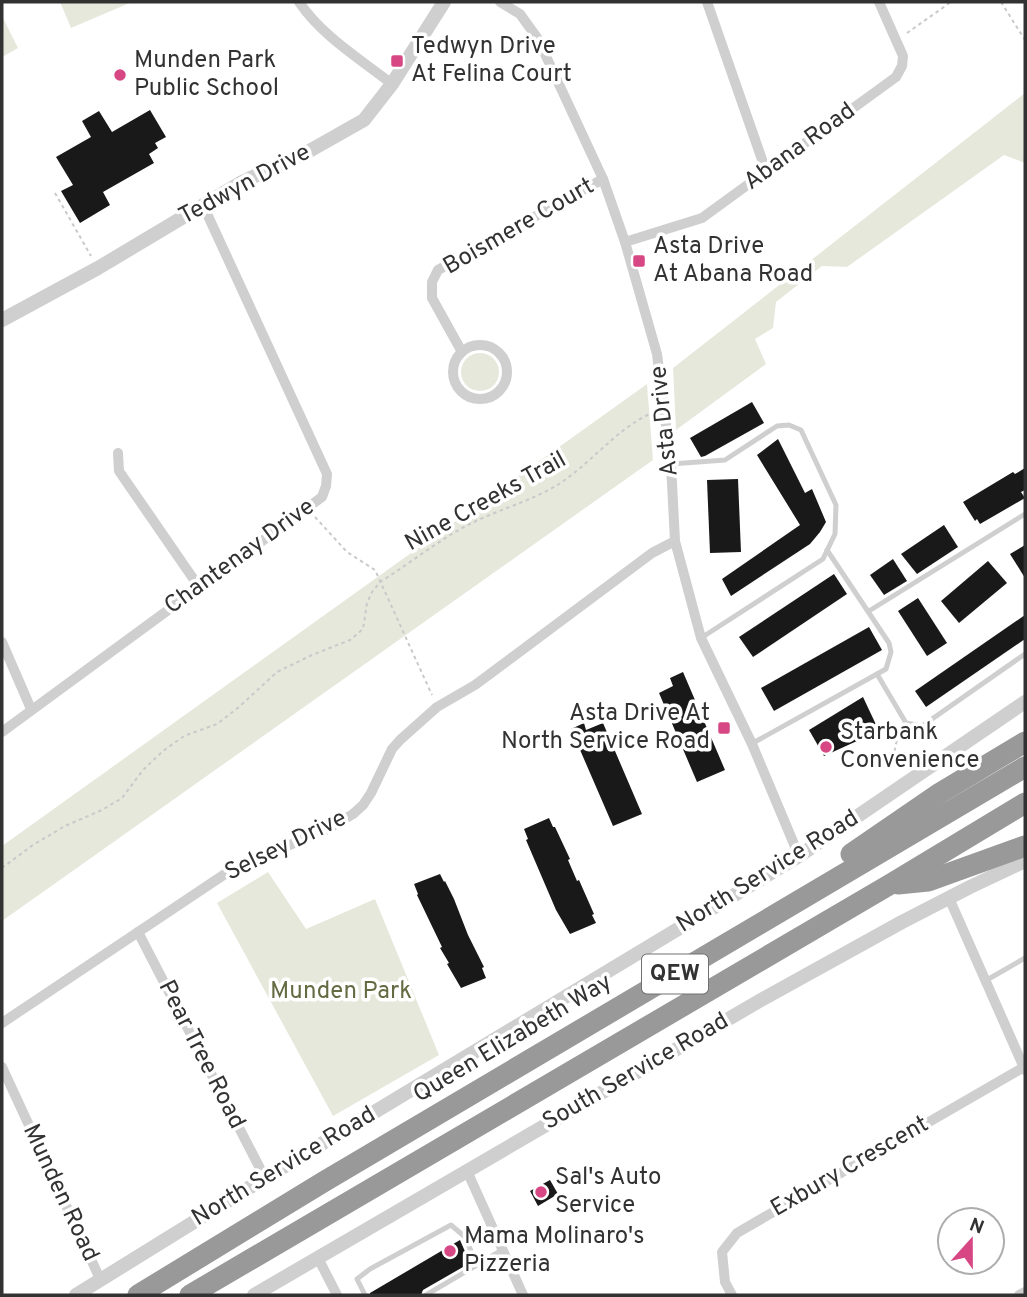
<svg xmlns="http://www.w3.org/2000/svg" width="1027" height="1297" font-family="Overpass,sans-serif">
<style>
.green{fill:#e7e8dc}
.building{fill:#191919}
.lines{fill:none;stroke-linecap:round;stroke-linejoin:round}
.path{stroke:#c9c9c9;stroke-width:2;stroke-dasharray:3.5 3.5;stroke-linecap:butt}
.service{stroke:#cfcfcf;stroke-width:5}
.minor{stroke:#cfcfcf;stroke-width:10}
.tertiary{stroke:#cfcfcf;stroke-width:14}
.motorway{stroke:#999;stroke-width:21}
.poi-dot{fill:#d74783;stroke:#fff;stroke-width:2.5}
.labels{text-anchor:middle;dominant-baseline:central;stroke-width:7;stroke-linejoin:round;paint-order:stroke}
.shield{fill:#fff;stroke:#707070;stroke-width:2}
.shield-label{font-size:23px;font-weight:bold;fill:#323232}
.poi-label{font-size:24px;fill:#323232;stroke:#fff;text-anchor:start}
.street-label{font-size:24px;fill:#323232;stroke:#fff}
.park-label{font-size:24px;fill:#646b43;stroke:#fff}
</style>
<rect width="100%" height="100%" fill="#fff"/>
<g class="green">
<polygon points="60,2 132,2 71,28"/>
<polygon points="2,16 18,48 2,57"/>
<polygon points="1025,93 1025,163 1004,155 847,267 822,266 776,302 773,328 755,339 766,364 676,430 673,368"/>
<circle cx="480" cy="372" r="19"/>
<polygon points="647,384 653,460 2,921 2,846"/>
<polygon points="268,872 306,929 375,899 439,1055 333,1116 217,903"/>
</g>
<g class="building">
<polygon points="150,110 166,137 155,143 158,148 149,154 154,163 103,192 110,205 80,223 61,191 73,185 56,157 91,137 82,121 99,111 112,132"/>
<polygon points="752,402 764,423 705,456 701,457 690,438"/>
<polygon points="778,439 805,493 812,489 826,522 820,532 810,544 731,596 722,579 800,525 757,455"/>
<polygon points="1025,468 1025,490 1021,492 1025,498 980,524 977,519 975,521 963,502 1013,472 1015,474"/>
<polygon points="738,479 741,552 710,553 707,480"/>
<polygon points="944,525 958,547 917,574 901,554"/>
<polygon points="1025,545 1025,578 1010,554"/>
<polygon points="893,559 907,581 884,595 870,575"/>
<polygon points="988,561 1007,583 959,623 941,601"/>
<polygon points="834,574 847,594 753,657 739,637"/>
<polygon points="918,598 947,643 927,656 898,611"/>
<polygon points="1025,615 1025,639 926,707 915,691"/>
<polygon points="869,627 882,650 774,711 761,688"/>
<polygon points="683,672 725,770 697,782 659,693 673,686 670,678"/>
<polygon points="863,697 879,731 824,756 809,730"/>
<polygon points="584,723 586,730 603,723 642,814 613,826 571,729"/>
<polygon points="549,818 553,827 555,827 570,859 568,860 577,881 579,880 594,914 592,915 596,923 570,934 556,910 526,840 528,839 524,829"/>
<polygon points="440,874 444,882 445,881 454,899 468,935 484,967 482,968 486,978 461,988 447,964 449,963 440,948 442,947 417,895 418,894 414,884"/>
<polygon points="550,1180 558,1194 538,1206 530,1191"/>
<polygon points="460,1240 470,1263 423,1290 421,1295 370,1295 370,1293"/>
</g>
<g class="lines">
<g class="path">
<polyline points="1001,2 1025,40"/>
<polyline points="907,33 951,2"/>
<polyline points="55,193 91,256"/>
<polyline points="315,517 347,552 375,570 432,695"/>
<polyline points="893,758 898,735 902,730"/>
<path d="M2,868L33,845L65,826L102,810L122,798L143,770L163,751L184,736L217,724L239,707L277,672L312,655L350,640L363,629L367,603L372,592L380,582C409,564 436,542 466,526C496,510 530,502 559,484C583,468 602,447 625,429C634,423 643,416 653,413"/>
</g>
<g class="service">
<polyline points="671,464 725,460 777,426 789,425 801,430 836,505 835,534 823,559 701,638"/>
<polyline points="869,611 1025,514"/>
<polyline points="877,674 906,723 922,726 1025,654"/>
<polyline points="753,743 886,669 891,652 889,643 827,550"/>
<polyline points="985,981 1025,958"/>
<polyline points="365,1295 357,1279 370,1269 451,1225 465,1237 477,1265 502,1250"/>
<polyline points="426,1295 477,1265"/>
</g>
<g class="minor">
<path d="M299,2C322,36 360,59 392,84"/>
<polyline points="500,2 520,14 538,39 603,179 625,242 657,354 671,464 675,541 701,638 752,744 799,856"/>
<polyline points="707,2 766,171"/>
<polyline points="625,242 702,218 896,77 902,66 903,56 879,2"/>
<circle cx="480" cy="372" r="27"/>
<polyline points="462,352 432,298 432,282 438,270 603,179"/>
<polyline points="118,453 119,471 199,587"/>
<polyline points="2,642 31,709"/>
<polyline points="2,732 322,497 326,486 327,474 203,205"/>
<polyline points="949,898 1025,1070"/>
<polyline points="138,932 265,1178"/>
<polyline points="2,1023 234,868 326,830 353,814 363,805 371,793 392,749 400,740 437,707 475,685 652,553 675,541"/>
<polyline points="2,1067 101,1281"/>
<polyline points="467,1171 523,1295"/>
<polyline points="318,1258 337,1295"/>
<polyline points="732,1295 725,1282 722,1252 737,1233 1024,1067"/>
<polyline points="1019,1295 1025,1292"/>
</g>
<g class="tertiary">
<polyline points="2,320 98,268 242,182 311,150 364,120 392,84 444,2"/>
<polyline points="76,1295 265,1178 799,856 1025,702"/>
<polyline points="254,1295 761,1000 902,922 970,887 1025,861"/>
</g>
<g class="motorway">
<polyline points="851,854 940,793 1025,742"/>
<polyline points="898,884 928,881 1025,846"/>
<polyline points="138,1295 325,1181 1025,767"/>
<polyline points="190,1295 889,885 1025,803"/>
</g>
</g>
<g class="poi-dot">
<rect x="390" y="54" width="14" height="14" rx="3.5"/>
<circle cx="120" cy="75" r="7"/>
<rect x="632" y="254" width="14" height="14" rx="3.5"/>
<rect x="717" y="721" width="14" height="14" rx="3.5"/>
<circle cx="826" cy="747" r="7"/>
<circle cx="541" cy="1192" r="7"/>
<circle cx="450" cy="1251" r="7"/>
</g>
<g class="labels">
<rect class="shield" x="642" y="954.5" width="66" height="39" rx="5"/>
<g class="shield-label">
<text x="675" y="974">QEW</text>
</g>
<g class="poi-label">
<text x="411" y="47">Tedwyn Drive<tspan x="411" dy="28">At Felina Court</tspan></text>
<text x="134" y="61">Munden Park<tspan x="134" dy="28">Public School</tspan></text>
<text x="653" y="247">Asta Drive<tspan x="653" dy="28">At Abana Road</tspan></text>
<text x="710" y="714" text-anchor="end">Asta Drive At<tspan x="710" dy="28">North Service Road</tspan></text>
<text x="840" y="733">Starbank<tspan x="840" dy="28">Convenience</tspan></text>
<text x="555" y="1178">Sal's Auto<tspan x="555" dy="28">Service</tspan></text>
<text x="464" y="1237">Mama Molinaro's<tspan x="464" dy="28">Pizzeria</tspan></text>
</g>
<g class="street-label">
<text transform="translate(800 147) rotate(-36)">Abana Road</text>
<text transform="translate(245 185) rotate(-28)">Tedwyn Drive</text>
<text transform="translate(519 227) rotate(-30)">Boismere Court</text>
<text transform="translate(665 421) rotate(-96)">Asta Drive</text>
<text transform="translate(486 502) rotate(-29)">Nine Creeks Trail</text>
<text transform="translate(240 557) rotate(-36)">Chantenay Drive</text>
<text transform="translate(286 846) rotate(-26)">Selsey Drive</text>
<text transform="translate(768 872) rotate(-32)">North Service Road</text>
<text transform="translate(513 1039) rotate(-31)">Queen Elizabeth Way</text>
<text transform="translate(201 1055) rotate(63)">Pear Tree Road</text>
<text transform="translate(636 1072) rotate(-30)">South Service Road</text>
<text transform="translate(284 1167) rotate(-31)">North Service Road</text>
<text transform="translate(850 1167) rotate(-30)">Exbury Crescent</text>
<text transform="translate(60 1193) rotate(65)">Munden Road</text>
</g>
<g class="park-label">
<text x="341" y="992">Munden Park</text>
</g>
</g>
<rect width="1027" height="1297" fill="none" stroke="#323232" stroke-width="7"/>
<g transform="translate(971 1241) rotate(21)"><circle r="33" fill="#ffffff" stroke="#adadad" stroke-width="2"/>
<path d="M0-5L12 26L0 18L-12 26Z" fill="#d74783"/>
<text y="-10" font-size="19" font-weight="bold" text-anchor="middle" fill="#323232">N</text>
</g>
</svg>
